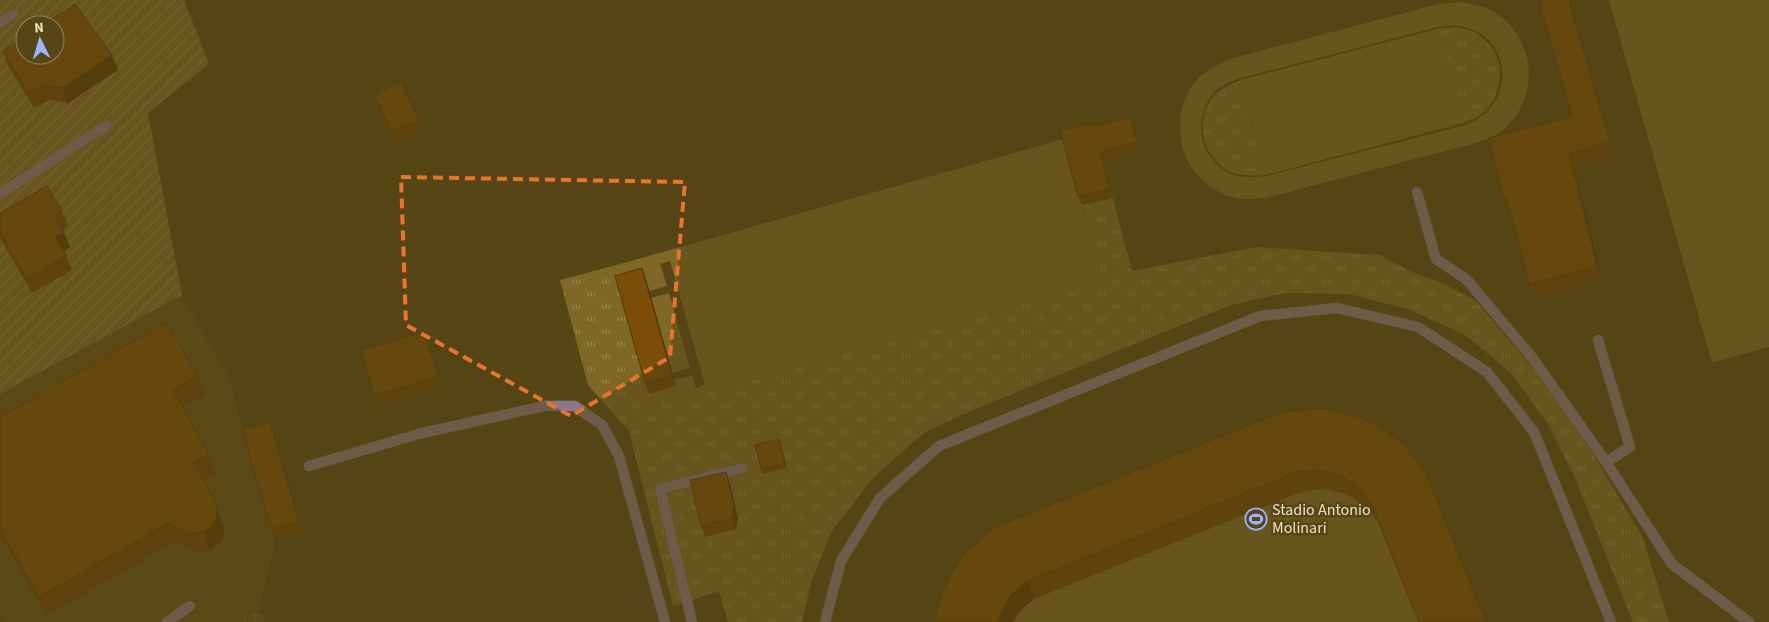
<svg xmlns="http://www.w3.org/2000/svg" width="1769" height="622" font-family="'Source Sans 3',sans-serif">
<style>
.built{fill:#635019}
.industrial{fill:url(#industrial-grid)}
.grass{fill:url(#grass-tufts)}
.garden{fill:url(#garden-furrows);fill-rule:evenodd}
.pitch{fill:#7f6826;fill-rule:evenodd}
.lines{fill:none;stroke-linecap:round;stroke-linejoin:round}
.lane-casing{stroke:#746538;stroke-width:11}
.street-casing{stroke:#746538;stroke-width:11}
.path{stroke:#84754b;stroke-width:3;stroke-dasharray:1 4;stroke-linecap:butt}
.lane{stroke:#8d758a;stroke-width:10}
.street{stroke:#8d758a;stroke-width:10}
.wall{fill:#6a4207}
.shaded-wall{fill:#563606}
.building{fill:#7b4d08;stroke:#563606}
.marked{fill:none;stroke:#e97430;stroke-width:4;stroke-dasharray:10 6;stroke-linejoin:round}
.labels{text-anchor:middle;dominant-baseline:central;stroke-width:5;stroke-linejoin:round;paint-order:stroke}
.poi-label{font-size:16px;fill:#ede1c2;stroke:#564616;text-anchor:start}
</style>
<defs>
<pattern id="industrial-grid" width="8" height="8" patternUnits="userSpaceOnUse" patternTransform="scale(1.25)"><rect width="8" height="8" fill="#635019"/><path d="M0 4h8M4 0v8" fill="none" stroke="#7a6939"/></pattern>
<pattern id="grass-tufts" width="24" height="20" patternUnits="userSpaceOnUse" patternTransform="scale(1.25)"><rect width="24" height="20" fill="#7f6826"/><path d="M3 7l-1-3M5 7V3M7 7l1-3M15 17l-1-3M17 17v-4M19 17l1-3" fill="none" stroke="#98844e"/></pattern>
<pattern id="garden-furrows" width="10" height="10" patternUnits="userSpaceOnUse" patternTransform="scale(1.25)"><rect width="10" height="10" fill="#7f6826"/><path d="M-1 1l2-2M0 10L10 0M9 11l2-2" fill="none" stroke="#98844e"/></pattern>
</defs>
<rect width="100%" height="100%" fill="#564616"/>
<polygon class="built" points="182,295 228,377 275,540 259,611 238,622 4,622 0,617 0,394"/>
<polygon class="industrial" points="259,611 265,622 238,622"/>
<g class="grass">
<path d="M1455,27C1465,29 1475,31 1483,38C1508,59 1504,97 1480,115C1475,119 1468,121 1463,123L1438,29Z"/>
<path d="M1241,80L1265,175C1254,176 1245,176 1234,173C1203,162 1193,120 1214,96C1222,88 1231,84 1241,80Z"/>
<polygon points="1113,198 1132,271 1256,247 1379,255 1412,272 1444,284 1475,300 1533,368 1591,451 1642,536 1669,622 1633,622 1575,478 1548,424 1511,373 1465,335 1411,310 1349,294 1285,293 1231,305 975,409 925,432 872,479 832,531 812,580 802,622 728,622 719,591 673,606 629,431 588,385 560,280 613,266 653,407 1103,281 1082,205"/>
</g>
<path class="garden" d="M0,0H184L209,64L148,113L182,295L0,394ZM25,25H55V55H25Z"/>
<g class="pitch">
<polygon points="1609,0 1769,0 1769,347 1712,363"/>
<path d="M1462,2C1477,5 1492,8 1504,19C1539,50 1537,108 1497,134C1491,138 1483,141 1476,143L1269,197C1254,199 1238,201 1224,194C1180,176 1166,120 1195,82C1205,70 1219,64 1233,58L1439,4ZM1455,25C1465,27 1476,29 1484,36C1511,57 1507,98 1481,117C1476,121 1469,123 1463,126L1266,176C1254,177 1242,179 1231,174C1201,161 1192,123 1211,96C1218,86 1229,82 1240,78L1437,27Z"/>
<polygon points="1438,29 1463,123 1265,175 1241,80"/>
<path d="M1063,139L1103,281L653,407L613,266ZM670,261L705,385L696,388L692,376L674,380L672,373L690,368L669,293L651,298L649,291L667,286L660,264Z"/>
<polygon points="1289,431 1485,622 946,622"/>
</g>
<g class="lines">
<g class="lane-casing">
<g id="lane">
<polyline points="0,23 13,14"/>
<polyline points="1417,192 1436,259 1466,279 1531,356 1606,462 1672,564 1749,622"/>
<polyline points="0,194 107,125"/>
<polyline points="1598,340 1630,447 1606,462"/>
<polyline points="309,466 422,433 544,406 575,406 602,425 619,456 665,622"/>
<polyline points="167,622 190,606"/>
<polyline points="692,622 660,489 742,468"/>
</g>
</g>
<g class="street-casing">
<polyline id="street" points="825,622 841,561 880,498 939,446 1260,316 1337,308 1418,327 1487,372 1534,432 1611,622"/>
</g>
<polyline class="path" points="660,391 680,465"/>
<use href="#lane" class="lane"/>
<use href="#street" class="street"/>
</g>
<g class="wall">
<polygon points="1545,0 1570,0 1615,157 1574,169 1603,281 1535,299 1530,284 1510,212 1509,212 1504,198 1572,116"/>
<polygon points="3,51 112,55 118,70 68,103 50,100 34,108 8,66"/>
<polygon points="374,95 419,120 423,130 396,143 378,105"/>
<polygon points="1130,117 1133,126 1140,152 1103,162 1113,198 1082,205 1078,196 1093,126"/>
<polygon points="62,211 68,226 62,229 70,247 64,251 66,255 72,270 32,293 0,238 0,213"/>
<polygon points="646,279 676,386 649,394 645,383"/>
<polygon points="425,332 429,343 441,388 378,406 374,395"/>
<polygon points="198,376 205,394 182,407 209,454 216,473 203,480 224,527 223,537 220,543 210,551 198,552 175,542 46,616 0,536 0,417"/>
<polygon points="1323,408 1486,622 1419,622 1378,523 1365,506 1346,494 1325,489 1304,491 1034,599 1018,613 1013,622 934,622"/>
<polygon points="270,421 274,432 303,533 275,540 271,529"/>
<polygon points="781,445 787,468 763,474 761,469"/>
<polygon points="726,472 730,483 738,518 736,529 705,537 701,526"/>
</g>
<g class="shaded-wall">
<polygon points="1569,0 1570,0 1615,157 1610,142"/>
<polygon points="112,55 118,70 68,103 62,88"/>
<polygon points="1569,154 1574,169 1603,281 1597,266"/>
<polygon points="64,232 70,247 61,253 55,237"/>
<polygon points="642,268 646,279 676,386 672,375"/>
<polygon points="425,332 429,343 441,388 438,377"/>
<polygon points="270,421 274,432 303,533 299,522"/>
<polygon points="726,472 730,483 738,518 736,529 732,518"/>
<polygon points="217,509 224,527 223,537 220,543 210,551 204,532"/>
<polygon points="1027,581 1034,599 1018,613 1013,622 998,622 1000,613 1011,595"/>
</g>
<g class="building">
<polygon points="1545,0 1569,0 1610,142 1569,154 1597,266 1530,284 1506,197 1504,198 1489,138 1572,116 1539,2"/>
<polygon points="75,4 112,55 62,88 45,85 28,92 3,51 25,37 25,55 55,55 55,25 43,25"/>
<polygon points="401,82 419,120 392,132 374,95"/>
<polygon points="1130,117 1137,142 1100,152 1110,189 1078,196 1060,130 1092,123 1093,126"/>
<polygon points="47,186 62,211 54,215 64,232 55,237 66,255 27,278 0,233 0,213"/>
<polygon points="642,268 672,375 645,383 615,276"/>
<polygon points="166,322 198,376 173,390 209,454 193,463 213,497 217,509 216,518 213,525 204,532 191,534 168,523 39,597 0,529 0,417"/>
<polygon points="425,332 438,377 374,395 361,350"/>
<polygon points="1323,408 1364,418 1400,441 1426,473 1486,622 1419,622 1372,504 1358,487 1340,475 1318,470 1297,472 1027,581 1011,595 1000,613 998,622 934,622 943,589 963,555 994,528 1282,412"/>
<polygon points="270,421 299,522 271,529 242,430"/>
<polygon points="779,439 785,463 761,469 755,445"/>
<polygon points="726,472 734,507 732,518 701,526 690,480"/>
</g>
<path d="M0 0H1769V622H0ZM401,177L685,182L670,357L571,416L406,325Z" fill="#564616" fill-opacity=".55" fill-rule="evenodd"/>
<path class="marked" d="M401,177L685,182L670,357L571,416L406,325Z"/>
<defs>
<g id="stadium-ring" transform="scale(1.125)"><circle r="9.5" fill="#564616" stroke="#9bb4fd" stroke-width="1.5"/><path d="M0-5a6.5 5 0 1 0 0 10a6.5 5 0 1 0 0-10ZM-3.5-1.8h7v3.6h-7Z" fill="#9bb4fd"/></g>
</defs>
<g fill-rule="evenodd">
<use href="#stadium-ring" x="1256" y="519"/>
</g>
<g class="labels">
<g class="poi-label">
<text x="1272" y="510">Stadio Antonio<tspan x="1272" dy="18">Molinari</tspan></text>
</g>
</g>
<g transform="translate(40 40) rotate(355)"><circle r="24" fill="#564616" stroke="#92845b"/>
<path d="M0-4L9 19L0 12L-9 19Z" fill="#9bb4fd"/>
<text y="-8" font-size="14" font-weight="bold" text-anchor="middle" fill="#ede1c2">N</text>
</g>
</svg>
